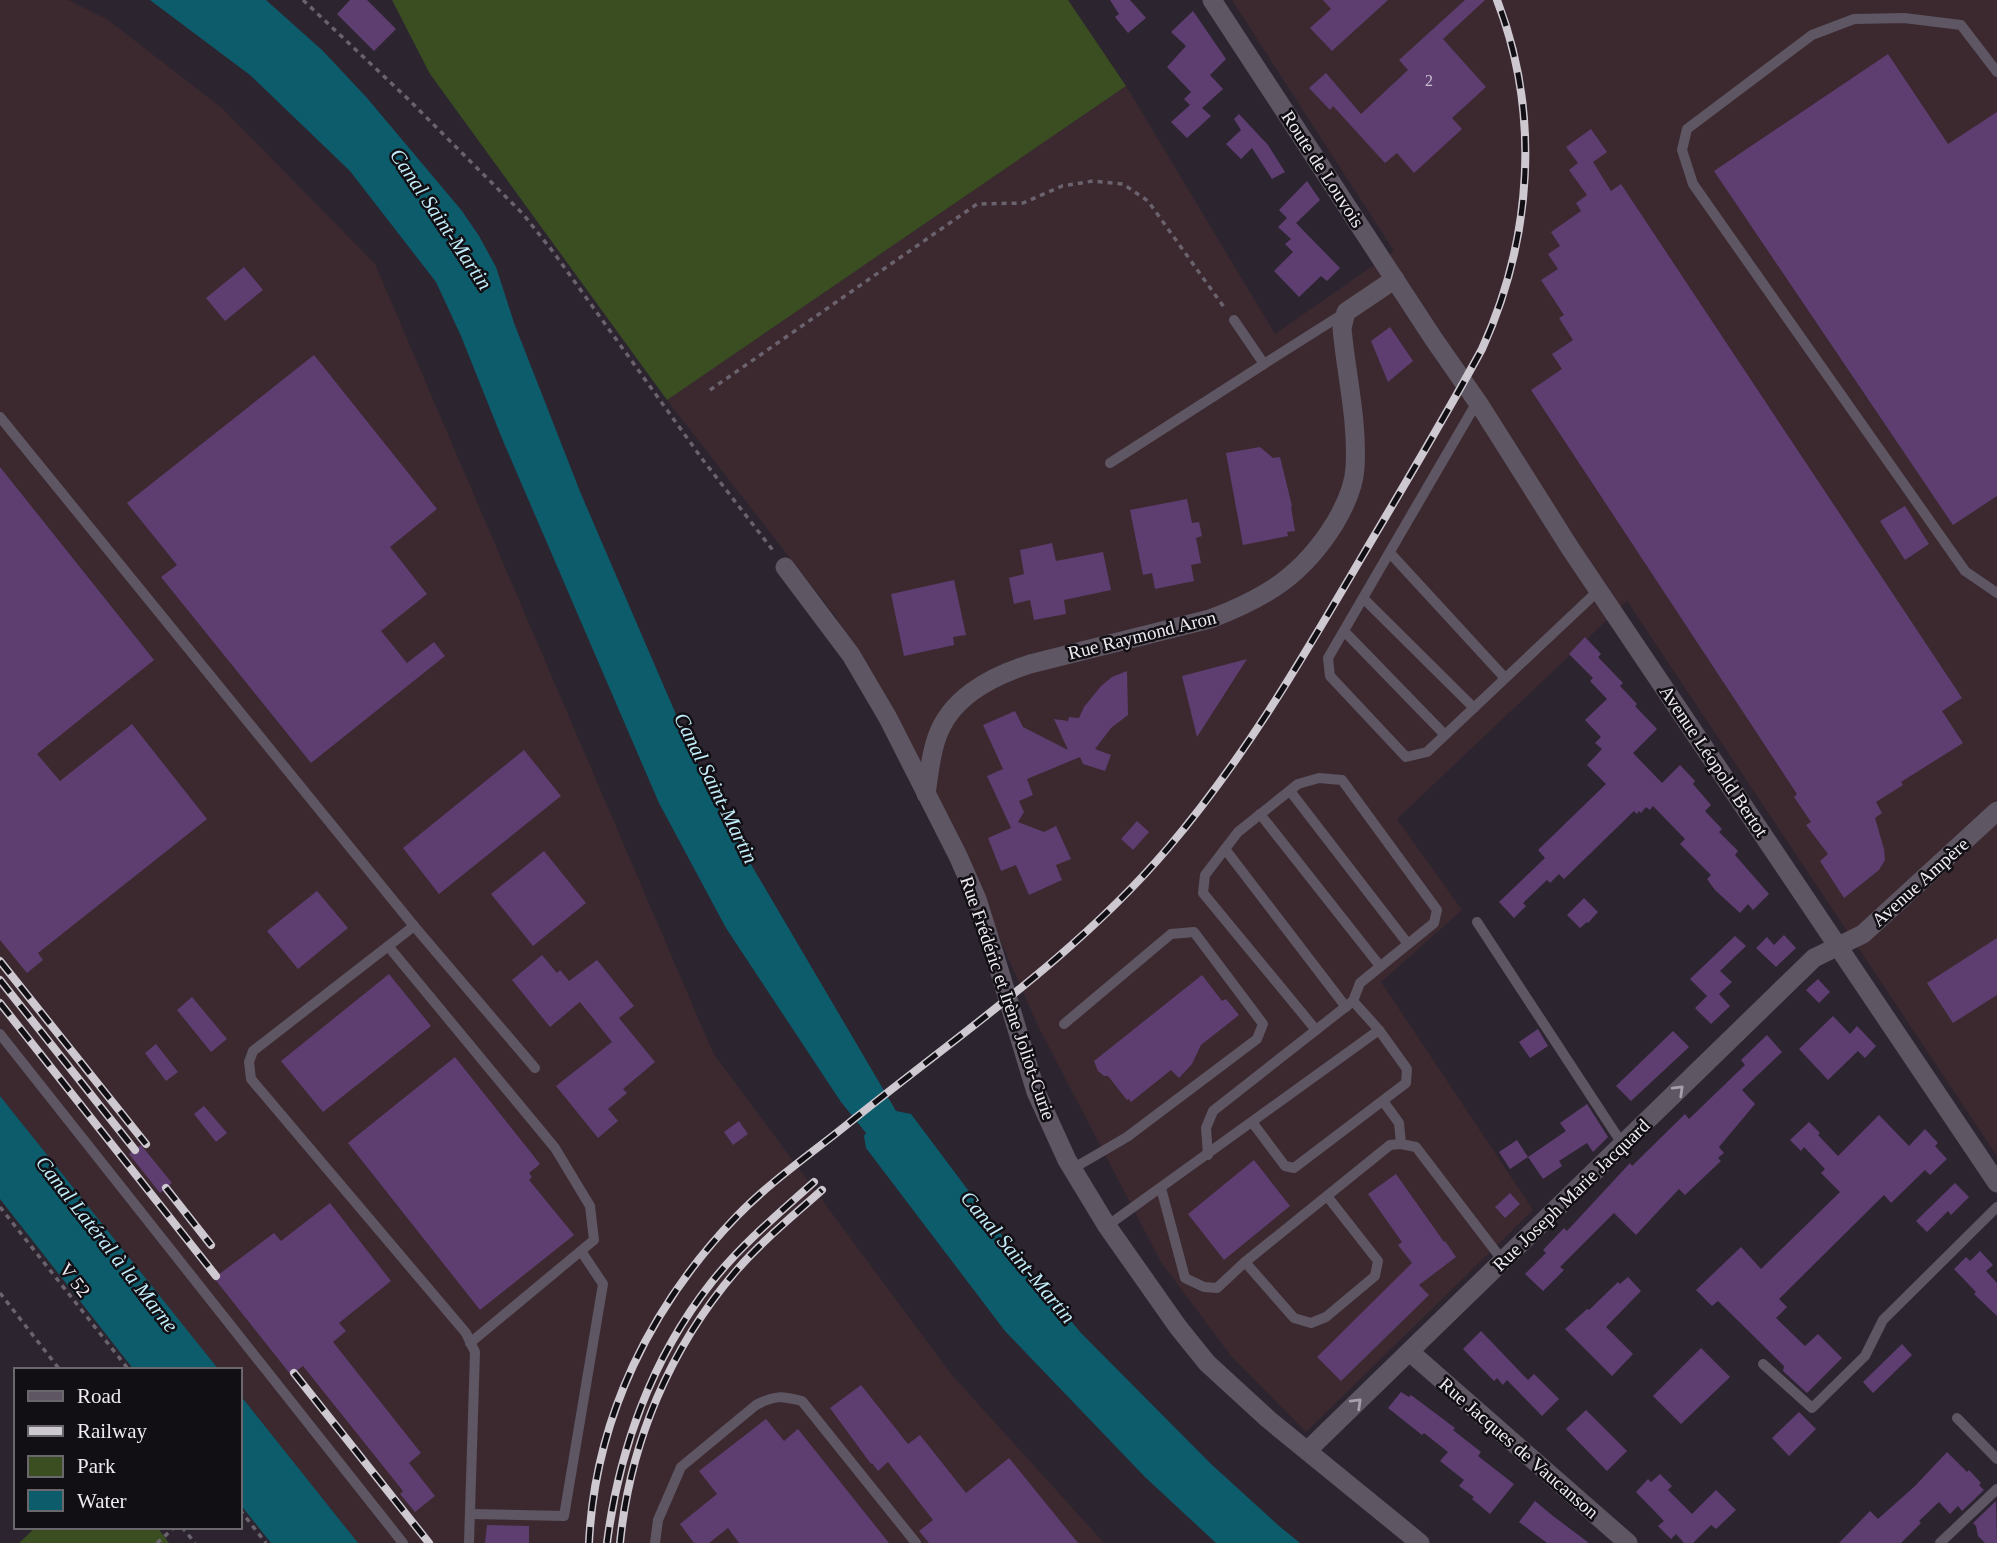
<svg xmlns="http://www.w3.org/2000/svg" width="1997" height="1543" font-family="'Times New Roman',serif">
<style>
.industrial{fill:#3c292f}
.green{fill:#3a4e21}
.water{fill:#0d5c6c}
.building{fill:#5e3d71}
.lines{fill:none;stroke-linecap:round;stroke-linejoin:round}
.path{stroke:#6a636d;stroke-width:3.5;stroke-dasharray:5 5;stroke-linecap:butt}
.service{stroke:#5e5663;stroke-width:10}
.minor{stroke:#5e5663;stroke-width:19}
.tertiary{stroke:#5e5663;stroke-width:19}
.rail-casing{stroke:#cec9d1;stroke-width:8}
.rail{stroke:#120f14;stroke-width:5;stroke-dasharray:16;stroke-linecap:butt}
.oneway{stroke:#a6a0aa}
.labels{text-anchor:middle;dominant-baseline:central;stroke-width:5;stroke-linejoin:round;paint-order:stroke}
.number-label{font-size:16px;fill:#cbbfd2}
.street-label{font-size:19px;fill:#efeaf2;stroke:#120f14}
.water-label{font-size:21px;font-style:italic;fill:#c1edf9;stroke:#120f14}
</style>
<rect width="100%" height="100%" fill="#2c2530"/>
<g class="industrial">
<polygon points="0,0 68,0 108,20 223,109 375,264 713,1053 951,1374 1104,1543 358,1543 240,1395 240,1370 219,1370 0,1096"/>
<polygon points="1232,0 1997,0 1997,1156 1627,601 1397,819 1462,910 1381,982 1533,1210 1306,1432 1231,1356 1161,1262 1038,1026 935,790 836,617 667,400 1126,86 1275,334 1394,251"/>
</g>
<g class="green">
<polygon points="392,0 1068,0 1126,86 667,400 430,74"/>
<polygon points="36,1527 157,1527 169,1543 19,1543"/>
</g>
<g class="water">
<polygon points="150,0 266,0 323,51 367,98 462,211 479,236 496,267 514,323 581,494 712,798 896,1111 911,1114 1022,1262 1081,1333 1211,1464 1279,1526 1300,1543 1216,1543 1145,1477 1005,1331 866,1148 864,1136 866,1133 841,1102 726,928 659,803 501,436 461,336 436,282 350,171 250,75"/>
<polygon points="0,1096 219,1370 134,1370 0,1199"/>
<polygon points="240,1395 358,1543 271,1543 240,1504"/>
</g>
<g class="building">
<polygon points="350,0 367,0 396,29 374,51 337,14"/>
<polygon points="1110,0 1130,0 1146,18 1128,33 1115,17 1119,14"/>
<polygon points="1323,0 1388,0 1332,51 1310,28 1331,9"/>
<polygon points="1465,0 1485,0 1443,39 1486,87 1452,118 1462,129 1414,173 1397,153 1385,163 1333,106 1330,110 1309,88 1326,73 1361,114 1408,70 1399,60"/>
<polygon points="1193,11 1226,59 1210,75 1223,89 1202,108 1211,116 1187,138 1171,122 1190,105 1184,99 1191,92 1167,67 1186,46 1171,32"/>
<polygon points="1888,54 1948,144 1997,112 1997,496 1953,525 1714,171"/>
<polygon points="1239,114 1268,145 1285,172 1272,179 1252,148 1241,159 1226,144 1241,130 1234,119"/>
<polygon points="1591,129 1607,152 1593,162 1611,191 1621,184 1962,698 1942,711 1963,743 1901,782 1903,785 1876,802 1882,813 1875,818 1884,849 1885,860 1879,870 1844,898 1820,861 1828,854 1806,825 1811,822 1794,797 1797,794 1531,390 1562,369 1552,354 1573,340 1559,318 1564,315 1541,280 1558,269 1548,254 1560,246 1551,232 1581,211 1576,203 1587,195 1569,170 1578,163 1566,147"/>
<polygon points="1307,181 1320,200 1296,223 1340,268 1327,281 1321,276 1299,297 1274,271 1293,252 1285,244 1291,239 1278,227 1287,218 1279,210"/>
<polygon points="244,267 263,290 225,321 206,298"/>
<polygon points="1390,327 1413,361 1388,382 1371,341"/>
<polygon points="314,355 437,509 390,547 427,594 381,631 407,663 434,642 445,656 311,763 161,577 177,565 127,503"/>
<polygon points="1260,447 1273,458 1280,457 1292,506 1291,507 1295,531 1287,532 1288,536 1243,545 1226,453"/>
<polygon points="0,467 154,660 37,754 60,781 132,724 207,819 38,953 43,960 27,973 0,940"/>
<polygon points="1187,499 1192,523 1199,522 1202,536 1196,538 1201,563 1191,565 1194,581 1155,589 1152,573 1143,575 1130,510"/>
<polygon points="1905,506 1929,544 1905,560 1880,521"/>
<polygon points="1052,543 1056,561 1103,552 1111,590 1064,600 1066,614 1034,620 1030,600 1014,604 1009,578 1024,574 1020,550"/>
<polygon points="954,580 966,635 953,637 954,645 904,656 891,594"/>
<polygon points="1585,637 1601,654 1598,657 1623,683 1620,686 1637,704 1635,706 1657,729 1633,753 1662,783 1680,765 1695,781 1693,784 1711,805 1705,811 1722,829 1719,832 1738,851 1735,855 1769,894 1753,910 1748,904 1740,913 1715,890 1707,879 1711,875 1680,844 1685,839 1653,806 1650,810 1646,807 1641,813 1639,811 1637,814 1634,811 1564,879 1559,874 1550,883 1547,880 1523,903 1526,906 1514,918 1499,902 1545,858 1538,850 1606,784 1587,765 1602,749 1595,743 1601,737 1585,720 1607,699 1590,681 1593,678 1569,654"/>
<polygon points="1247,659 1197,737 1182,676"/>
<polygon points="1127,671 1128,715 1111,728 1095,749 1111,755 1105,771 1083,764 1080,757 1027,779 1033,795 1019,801 1024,812 1018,822 1044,832 1056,826 1071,859 1056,865 1062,880 1029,895 1016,865 1001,871 988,838 1011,828 987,776 1003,769 983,725 1015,711 1023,727 1068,750 1054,719 1068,721 1069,717 1079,718 1084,707 1101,686 1112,677"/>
<polygon points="524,750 561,796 439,894 403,848"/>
<polygon points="1137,821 1149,832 1133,850 1121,839"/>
<polygon points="544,851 586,903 533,946 491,894"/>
<polygon points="317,891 348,928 298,969 267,931"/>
<polygon points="1584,898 1598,912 1588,923 1587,922 1580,928 1567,915"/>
<polygon points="1784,935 1796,948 1776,967 1756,948 1767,937 1774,945"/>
<polygon points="1735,936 1746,946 1720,971 1732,982 1719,994 1730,1006 1711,1024 1695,1008 1707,996 1690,979"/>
<polygon points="1997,938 1997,995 1953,1023 1927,983"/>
<polygon points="542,955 557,973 560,970 569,981 597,960 634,1006 619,1018 655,1062 623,1089 627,1093 608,1109 618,1121 598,1138 556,1086 612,1042 580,1002 550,1027 512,980"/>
<polygon points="389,974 431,1026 323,1112 281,1061"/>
<polygon points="1202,975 1222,1001 1226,999 1239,1015 1201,1045 1192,1064 1179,1078 1171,1070 1131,1102 1129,1099 1127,1100 1108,1076 1104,1076 1098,1071 1094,1061"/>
<polygon points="1818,979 1830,992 1819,1003 1806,990"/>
<polygon points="192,997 227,1039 211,1052 177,1010"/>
<polygon points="1833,1016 1850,1034 1857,1026 1876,1046 1865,1058 1858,1051 1828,1080 1799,1049"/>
<polygon points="1538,1029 1548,1046 1530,1058 1519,1042"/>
<polygon points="1673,1031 1689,1047 1631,1101 1616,1086"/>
<polygon points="1767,1035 1782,1052 1742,1090 1755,1104 1719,1147 1724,1153 1718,1158 1721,1161 1685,1195 1679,1189 1636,1235 1614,1213 1560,1267 1564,1270 1543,1291 1525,1274 1546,1253 1543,1250 1564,1228 1567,1231 1630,1163 1632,1166 1685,1114 1689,1119 1745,1065 1741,1060"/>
<polygon points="156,1044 178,1072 166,1081 145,1053"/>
<polygon points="455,1057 540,1164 529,1173 532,1177 529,1180 574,1235 480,1310 348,1143"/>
<polygon points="1587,1104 1608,1137 1593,1152 1587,1143 1559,1161 1562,1166 1543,1179 1528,1157 1566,1131 1560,1123"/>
<polygon points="204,1106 227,1133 216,1142 194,1114"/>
<polygon points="1879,1115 1909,1146 1925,1129 1938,1143 1935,1146 1947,1159 1930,1175 1925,1170 1891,1203 1884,1195 1779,1299 1787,1307 1776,1318 1805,1346 1818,1334 1842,1358 1807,1393 1783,1371 1784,1366 1718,1301 1712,1306 1696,1290 1741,1247 1761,1269 1840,1192 1821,1173 1825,1169 1804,1147 1801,1151 1790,1140 1809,1122 1820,1133 1818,1135 1838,1156"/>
<polygon points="739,1121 748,1134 733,1145 724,1132"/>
<polygon points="1517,1140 1528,1157 1510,1169 1499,1152"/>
<polygon points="141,1145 172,1183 160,1193 129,1154"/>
<polygon points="1254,1160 1290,1206 1224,1260 1188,1214"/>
<polygon points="1396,1174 1444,1242 1445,1241 1456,1257 1419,1285 1429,1295 1341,1381 1317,1357 1412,1263 1398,1245 1402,1242 1368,1194"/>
<polygon points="1955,1183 1969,1197 1951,1215 1948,1211 1927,1232 1916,1221"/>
<polygon points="1510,1193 1520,1204 1505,1218 1495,1207"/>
<polygon points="330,1203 391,1281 339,1323 346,1331 333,1342 421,1453 409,1463 435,1496 415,1512 400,1494 403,1491 303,1366 291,1375 214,1278 274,1233 281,1241"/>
<polygon points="1980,1251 1993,1265 1986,1271 1997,1283 1997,1316 1974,1294 1976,1292 1954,1269 1966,1257 1970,1261"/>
<polygon points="1628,1277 1641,1291 1606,1327 1633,1354 1612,1376 1565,1329 1587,1309 1589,1310 1618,1282 1620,1284"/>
<polygon points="1481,1331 1528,1380 1534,1374 1559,1399 1542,1416 1507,1380 1503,1385 1497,1378 1494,1381 1463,1349"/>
<polygon points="1902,1344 1912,1355 1873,1393 1863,1382"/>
<polygon points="1701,1348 1730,1377 1681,1424 1653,1396"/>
<polygon points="861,1385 908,1444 920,1435 966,1493 1009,1458 1078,1543 929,1543 919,1531 933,1520 888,1462 878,1471 872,1463 871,1464 830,1408"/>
<polygon points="1401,1392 1409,1397 1411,1395 1455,1428 1453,1430 1481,1452 1478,1456 1514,1484 1490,1514 1472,1499 1474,1497 1459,1486 1464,1480 1440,1461 1448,1452 1424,1433 1422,1435 1388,1408"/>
<polygon points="1586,1410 1627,1451 1607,1471 1566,1429"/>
<polygon points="1799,1412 1816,1429 1789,1456 1772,1438"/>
<polygon points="766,1419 784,1441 798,1429 889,1543 739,1543 728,1528 709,1543 694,1543 680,1524 717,1494 699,1471"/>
<polygon points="1947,1452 1967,1472 1969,1470 1981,1483 1979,1485 1984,1490 1962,1511 1958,1506 1950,1514 1939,1502 1919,1521 1921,1523 1901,1543 1839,1543 1870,1511 1878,1519 1915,1486"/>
<polygon points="1660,1474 1672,1486 1668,1490 1692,1514 1716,1490 1736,1510 1716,1529 1711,1525 1693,1543 1684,1543 1676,1534 1671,1539 1658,1526 1664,1521 1636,1492 1648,1479 1651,1482"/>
<polygon points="1535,1501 1553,1516 1589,1543 1547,1543 1519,1522"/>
<polygon points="1996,1501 1997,1543 1985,1543 1978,1536 1976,1526 1973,1523"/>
<polygon points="487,1525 529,1526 529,1543 485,1543"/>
</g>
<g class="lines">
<g class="path">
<polyline points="303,0 408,99 523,214 554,253 703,460 775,553"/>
<polyline points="710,390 977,204 1023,203 1062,186 1093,181 1123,184 1148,201 1226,310"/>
<polyline points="0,1207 129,1370"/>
<polyline points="0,1293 60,1370"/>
<polyline points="240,1510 266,1543"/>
<polyline points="182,1527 195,1543"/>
<polyline points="157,1543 175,1527"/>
</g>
<g class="service">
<polyline points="1997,72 1961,25 1904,18 1854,19 1812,35 1687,129 1682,150 1693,184 1965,571 1997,593"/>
<polyline points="1234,320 1264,364 1346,312"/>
<polyline points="1477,402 1328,658 1330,676 1406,757 1427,752 1599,590"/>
<polyline points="0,417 414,926 253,1051 249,1062 251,1079 466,1333 475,1352 469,1543"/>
<polyline points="1110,463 1264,364"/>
<polyline points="1390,553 1505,678"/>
<polyline points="1363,598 1474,708"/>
<polyline points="1344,631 1445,735"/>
<polyline points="1290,791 1408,944"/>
<polyline points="1260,814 1380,966"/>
<polyline points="1225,849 1346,1007"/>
<polyline points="1477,922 1623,1145"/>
<polyline points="414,926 535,1068"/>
<polyline points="388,946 555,1148 590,1206 594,1240 470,1343"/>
<polyline points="1064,1024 1171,934 1194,932 1263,1024 1257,1039 1127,1137 1072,1169"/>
<polyline points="1316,1030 1203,893 1205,875 1238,832 1298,784 1319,778 1342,780 1437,910 1434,923 1360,983 1353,1001"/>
<polyline points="0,1034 403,1543"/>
<polyline points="1383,1101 1399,1123 1401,1144"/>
<polyline points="1208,1155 1206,1128 1213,1111 1353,1001 1379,1030"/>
<polyline points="1161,1188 1185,1278 1204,1287 1217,1288 1245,1262"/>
<polyline points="1327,1196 1378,1261 1375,1276 1326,1317 1311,1323 1294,1318 1245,1262 1390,1145 1401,1144 1416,1147 1503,1261"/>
<polyline points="1107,1226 1379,1030 1407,1069 1406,1083 1294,1168 1285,1166 1252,1122"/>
<polyline points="1763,1364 1812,1408 1865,1356 1883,1320 1997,1207"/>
<polyline points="1957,1418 1997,1459"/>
<polyline points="470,1514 564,1516 603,1284 581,1251"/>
<path d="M655,1543L658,1520L681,1467L756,1405C775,1395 782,1396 802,1401L916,1543"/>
<polyline points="1940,1543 1997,1489"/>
</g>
<g class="minor">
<polyline points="785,567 851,655 888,718 958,856 977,899 994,953 1036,1092 1067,1160 1107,1226 1178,1327 1207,1363 1268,1419 1420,1543"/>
<path d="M926,794C929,776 930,758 936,740C949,698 990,677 1030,664L1210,619C1266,598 1303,575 1335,523C1345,506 1354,487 1355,468C1358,421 1346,374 1342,328L1346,312L1395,279"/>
<polyline points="1410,1352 1628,1543"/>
<polyline points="1308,1450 1814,958 1863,934 1997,811"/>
</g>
<polyline class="tertiary" points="1212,0 1433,338 1481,407 1570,548 1997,1183"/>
<g class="rail-casing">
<g id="rail">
<polyline points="0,961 146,1144"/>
<polyline points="0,980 135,1150"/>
<polyline points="0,1003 216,1276"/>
<polyline points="166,1188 211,1245"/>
<polyline points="294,1373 429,1543"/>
<path d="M589,1543C595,1418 651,1305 737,1216C771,1181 812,1153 849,1123C957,1036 1078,954 1168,848C1246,756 1302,659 1363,555C1403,487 1444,419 1482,349C1532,239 1541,114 1497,0"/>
<path d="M607,1543C619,1449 652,1358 711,1283C741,1245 778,1214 814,1182"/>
<path d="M620,1543C630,1442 670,1348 736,1271C762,1241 793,1216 822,1190"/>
</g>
</g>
<use href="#rail" class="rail"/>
</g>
<defs><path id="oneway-chevron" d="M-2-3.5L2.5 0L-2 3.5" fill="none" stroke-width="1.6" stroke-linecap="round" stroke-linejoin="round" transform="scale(1.75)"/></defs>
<g class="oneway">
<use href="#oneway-chevron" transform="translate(1679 1090) rotate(-44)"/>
<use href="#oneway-chevron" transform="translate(1357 1403) rotate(-44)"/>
</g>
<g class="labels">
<g class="number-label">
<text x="1429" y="80">2</text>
</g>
<g class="street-label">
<text transform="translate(1323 169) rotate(57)">Route de Louvois</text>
<text transform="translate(1142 635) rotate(-14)">Rue Raymond Aron</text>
<text transform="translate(1714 761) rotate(56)">Avenue Léopold Bertot</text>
<text transform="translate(1920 882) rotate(-42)">Avenue Ampère</text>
<text transform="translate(1008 998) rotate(71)">Rue Frédéric et Irène Joliot-Curie</text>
<text transform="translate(1571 1195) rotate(-44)">Rue Joseph Marie Jacquard</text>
<text transform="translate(75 1280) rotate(52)">V 52</text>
<text transform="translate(1519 1448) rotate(41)">Rue Jacques de Vaucanson</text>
</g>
<g class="water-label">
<text transform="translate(441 219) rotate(56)">Canal Saint-Martin</text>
<text transform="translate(716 788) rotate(64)">Canal Saint-Martin</text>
<text transform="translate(107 1244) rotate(52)">Canal Latéral à la Marne</text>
<text transform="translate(1018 1257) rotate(50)">Canal Saint-Martin</text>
</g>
</g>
<rect x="14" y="1368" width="228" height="161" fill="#120f14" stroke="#6a676d" stroke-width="2"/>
<rect x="28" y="1391" width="35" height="10" fill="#5e5663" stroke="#6a676d" stroke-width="2"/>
<text x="77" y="1403" font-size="21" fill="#efeaf2">Road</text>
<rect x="28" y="1426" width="35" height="10" fill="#cec9d1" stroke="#6a676d" stroke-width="2"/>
<text x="77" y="1438" font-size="21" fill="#efeaf2">Railway</text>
<rect x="28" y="1456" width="35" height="21" fill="#3a4e21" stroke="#6a676d" stroke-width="2"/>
<text x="77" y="1473" font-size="21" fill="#efeaf2">Park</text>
<rect x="28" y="1490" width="35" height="21" fill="#0d5c6c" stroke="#6a676d" stroke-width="2"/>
<text x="77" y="1508" font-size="21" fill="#efeaf2">Water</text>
</svg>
